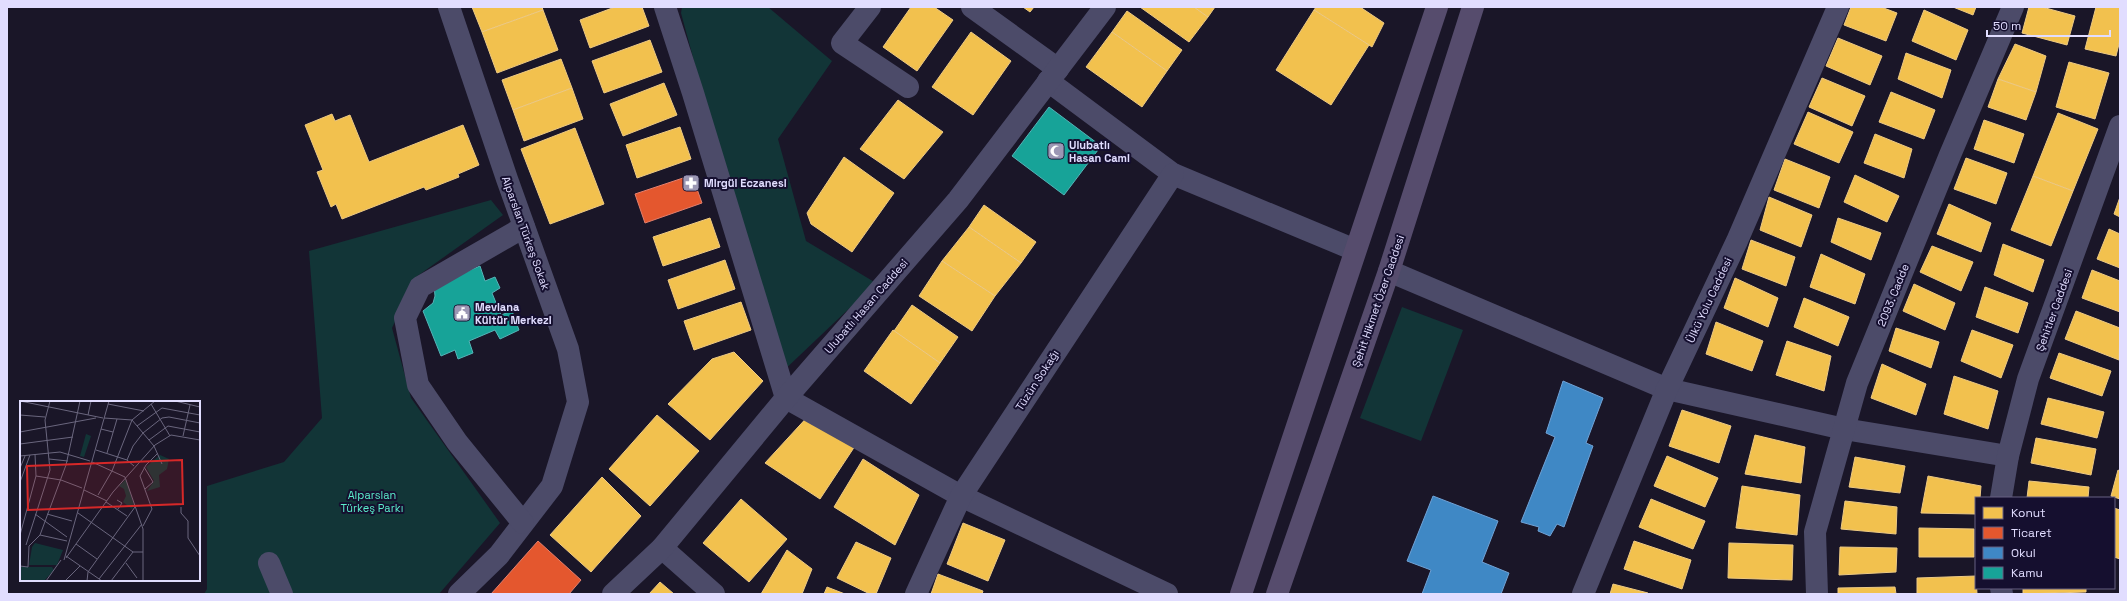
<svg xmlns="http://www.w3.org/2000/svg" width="2127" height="601" font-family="'Space Grotesk',sans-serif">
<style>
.green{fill:#123537}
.homes{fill:#f2c14e;stroke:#edc983}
.shops{fill:#e4572e;stroke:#e37f6d}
.schools{fill:#3f88c5;stroke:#70a2d6}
.public{fill:#17a398;stroke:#54b4b7}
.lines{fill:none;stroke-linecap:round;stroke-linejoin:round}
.minor{stroke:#4c4b69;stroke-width:22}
.major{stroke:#564c6d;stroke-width:22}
.labels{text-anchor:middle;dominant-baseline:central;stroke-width:4;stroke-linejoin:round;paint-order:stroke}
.poi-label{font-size:11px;font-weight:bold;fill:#e1ddff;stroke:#150f2f;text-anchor:start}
.street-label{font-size:11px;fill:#e1ddff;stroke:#150f2f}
.park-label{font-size:11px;fill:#5aeecb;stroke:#150f2f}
.inset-road{fill:none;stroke:#6a667e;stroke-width:1}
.view{fill:#d62828;fill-opacity:0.15;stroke:#d62828;stroke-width:2}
.inset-edge{fill:none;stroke:#e1ddff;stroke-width:2}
</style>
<rect width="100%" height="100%" fill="#1a1628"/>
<g class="green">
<polygon points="682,7 768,7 832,61 778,139 806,241 876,283 779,375 681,13"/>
<polygon points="491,200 503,215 416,277 392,328 411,398 500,523 439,594 204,594 207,589 207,486 284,462 322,418 309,251"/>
<polygon points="1402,307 1463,330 1421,441 1360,418"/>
</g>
<g class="homes">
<polygon points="472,7 542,7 543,10 482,32"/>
<polygon points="615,7 642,7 649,26 590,48 580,20"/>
<polygon points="911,7 934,7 953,20 917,71 883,47"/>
<polygon points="1023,7 1034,7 1030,12"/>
<polygon points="1140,7 1194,7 1208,17 1189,42"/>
<polygon points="1194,7 1215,7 1208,17"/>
<polygon points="1316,7 1360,7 1384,23 1372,47 1314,10"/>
<polygon points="1851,7 1881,7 1897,13 1886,41 1844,25"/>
<polygon points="1953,7 1976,7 1973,15"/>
<polygon points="2029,7 2042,7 2075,16 2067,45 2022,33"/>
<polygon points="2096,7 2120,7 2120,40 2116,56 2085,49"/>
<polygon points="543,10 558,50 497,73 482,32"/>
<polygon points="1314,10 1369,45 1331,105 1276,70"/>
<polygon points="1924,10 1968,30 1956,60 1912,41"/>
<polygon points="1127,11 1182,50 1167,71 1112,32"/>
<polygon points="971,32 1011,61 973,115 932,87"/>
<polygon points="1112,32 1167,71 1142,107 1086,67"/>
<polygon points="1838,38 1882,56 1870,85 1826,66"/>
<polygon points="650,40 662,72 604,93 592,61"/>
<polygon points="2015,44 2046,56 2036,92 1998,79"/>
<polygon points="1906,53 1951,70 1942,98 1898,79"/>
<polygon points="561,59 572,88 513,110 502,80"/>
<polygon points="2069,62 2109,73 2095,119 2056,107"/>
<polygon points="1822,78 1865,96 1852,126 1809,107"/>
<polygon points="1998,79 2036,92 2026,120 1988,107"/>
<polygon points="664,83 677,115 623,136 610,104"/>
<polygon points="572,88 583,119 524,141 513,110"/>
<polygon points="1891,92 1935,110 1924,139 1879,122"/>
<polygon points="898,100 943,132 904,179 860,149"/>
<polygon points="1808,112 1853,132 1839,163 1794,144"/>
<polygon points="2058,113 2098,129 2073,191 2033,176"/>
<polygon points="332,114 335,121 350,115 369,162 463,125 479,165 458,174 459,177 426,190 424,187 342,219 336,204 331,207 317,172 323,170 305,125"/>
<polygon points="1984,120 2024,134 2014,163 1974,149"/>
<polygon points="680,127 691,159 637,178 626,145"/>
<polygon points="575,128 604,204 550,224 521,149"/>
<polygon points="1875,134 1912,149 1904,178 1864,163"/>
<polygon points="844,157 894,193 852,252 811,224 807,213"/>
<polygon points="1966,158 2007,173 1996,204 1954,189"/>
<polygon points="1785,159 1830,177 1819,208 1774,190"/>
<polygon points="1855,175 1899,196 1887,222 1844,202"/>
<polygon points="2033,176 2073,191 2051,246 2011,230"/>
<polygon points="1769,197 1812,215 1801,247 1760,230"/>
<polygon points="2120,197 2120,217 2114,214"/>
<polygon points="1949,204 1991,223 1981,252 1937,234"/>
<polygon points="984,205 1036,242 1021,263 969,227"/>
<polygon points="710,218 720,247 663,266 653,237"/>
<polygon points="1838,218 1881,233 1871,260 1831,242"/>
<polygon points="969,227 1021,263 995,296 942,261"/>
<polygon points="2109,229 2120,234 2120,268 2097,259"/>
<polygon points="1751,240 1795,257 1786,286 1742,269"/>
<polygon points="2003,244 2044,260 2033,292 1994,275"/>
<polygon points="1932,246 1973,262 1961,291 1920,272"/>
<polygon points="1821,254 1865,274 1855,304 1810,287"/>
<polygon points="725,260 735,289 678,309 668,280"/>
<polygon points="942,261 995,296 972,331 919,296"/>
<polygon points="2092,270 2120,281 2120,312 2082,298"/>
<polygon points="1735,278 1778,298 1768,327 1724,308"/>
<polygon points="1914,284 1955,303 1945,330 1903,311"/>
<polygon points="1985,287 2028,303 2018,333 1976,317"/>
<polygon points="1804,298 1849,317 1838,346 1794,327"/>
<polygon points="741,302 751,330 694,350 684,321"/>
<polygon points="912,305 958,337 940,363 894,331"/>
<polygon points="2076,311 2120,328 2119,360 2065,339"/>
<polygon points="1716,322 1763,341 1752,371 1706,354"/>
<polygon points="1896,328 1939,342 1931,368 1889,351"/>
<polygon points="893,330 940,363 911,404 864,371"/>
<polygon points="1972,330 2013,345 2001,378 1961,361"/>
<polygon points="1787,341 1831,356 1824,391 1776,375"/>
<polygon points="734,352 763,381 710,440 668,404 712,359"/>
<polygon points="2059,353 2111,371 2102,396 2050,378"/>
<polygon points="1882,364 1926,384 1916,415 1871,398"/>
<polygon points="1954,376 1998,391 1988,429 1944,414"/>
<polygon points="2048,398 2104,412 2097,438 2041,424"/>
<polygon points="1682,410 1731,426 1719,463 1669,446"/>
<polygon points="811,413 857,443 820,499 765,463"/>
<polygon points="657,415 699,451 650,506 609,469"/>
<polygon points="1755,435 1805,447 1801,483 1745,474"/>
<polygon points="2036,438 2096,449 2091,475 2031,463"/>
<polygon points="1667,456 1718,478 1705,507 1654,486"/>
<polygon points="1855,457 1905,466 1900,493 1849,487"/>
<polygon points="863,459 919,495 895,545 834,507"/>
<polygon points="2118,470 2120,471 2120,499 2111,496"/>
<polygon points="1928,476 1981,486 1980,498 1976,498 1976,514 1921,513"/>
<polygon points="602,477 641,516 591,572 550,535"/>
<polygon points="2029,481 2089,487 2088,498 2027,498"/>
<polygon points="1742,486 1800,495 1797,535 1736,528"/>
<polygon points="741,499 787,539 749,582 703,543"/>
<polygon points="1651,499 1705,521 1693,549 1639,527"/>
<polygon points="1845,501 1897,507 1896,534 1841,529"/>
<polygon points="2114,508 2120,510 2120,559 2114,557"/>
<polygon points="963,523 1005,540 988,581 947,564"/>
<polygon points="1919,528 1974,529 1974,557 1919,557"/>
<polygon points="1634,541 1691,560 1682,589 1624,569"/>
<polygon points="856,542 891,558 876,594 870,594 837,578"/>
<polygon points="1729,543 1793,545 1792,580 1728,578"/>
<polygon points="1840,547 1897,548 1896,572 1839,575"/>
<polygon points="787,550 812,569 802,594 761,594"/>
<polygon points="938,574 983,591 982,594 931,594"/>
<polygon points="1976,576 1977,594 1917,594 1917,578"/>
<polygon points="660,582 674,594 649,594"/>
<polygon points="1613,584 1648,593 1648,594 1610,594"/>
<polygon points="827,587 845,594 824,594"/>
<polygon points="1895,587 1896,594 1838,594 1838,588"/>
<polygon points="2023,588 2086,588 2086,592 2023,594"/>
</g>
<g class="shops">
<polygon points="692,175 702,203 645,223 635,194"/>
<polygon points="538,541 581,580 569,594 491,594"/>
</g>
<g class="schools">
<polygon points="1563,381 1603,398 1586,443 1593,446 1564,527 1557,524 1550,536 1538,531 1539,527 1521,522 1555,437 1546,433"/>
<polygon points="1433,496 1498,521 1482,562 1509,573 1501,594 1422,594 1431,570 1407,561"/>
</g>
<g class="public">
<polygon points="1049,107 1101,146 1064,195 1012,156"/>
<polygon points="480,266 485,281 495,277 500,288 492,293 501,315 512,311 519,330 500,339 495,330 469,341 473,353 458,359 455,350 441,356 423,311 433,303 435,296 434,285"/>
</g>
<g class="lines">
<g class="minor">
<polyline points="449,7 507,179 568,349 578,402 552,486 499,555 459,594"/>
<polyline points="665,7 693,93 786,398 961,496 1167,594"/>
<polyline points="870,7 842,43 908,87"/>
<polyline points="972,7 1058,69"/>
<polyline points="1048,81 1173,174 1355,250"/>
<polyline points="1389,271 1667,389 1844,429 2008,456"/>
<polyline points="2001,498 2008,456 2028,379 2120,126"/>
<polyline points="523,523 457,442 418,385 405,318 420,287 524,227"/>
<polyline points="662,548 714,594"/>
<polyline points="269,563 282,594"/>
<polyline points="2001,588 2002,594"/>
<polyline points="613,594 662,548 786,398 958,200 1105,7"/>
<polyline points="916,594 961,496 1173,174"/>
<polyline points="1583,594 1667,389 1737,241 1838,7"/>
<polyline points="1817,594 1815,532 1857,383 1950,155 2013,7"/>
</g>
<g class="major">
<polyline points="1241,594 1437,7"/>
<polyline points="1277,594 1389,271 1473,7"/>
</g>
</g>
<defs>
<g id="mosque-square" transform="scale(0.9)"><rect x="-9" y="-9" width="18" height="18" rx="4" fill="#9b97b4" stroke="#150f2f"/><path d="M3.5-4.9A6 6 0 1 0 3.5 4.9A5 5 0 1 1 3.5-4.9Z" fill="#fff"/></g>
<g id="pharmacy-square" transform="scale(0.9)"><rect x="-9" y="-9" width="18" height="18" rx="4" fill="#9b97b4" stroke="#150f2f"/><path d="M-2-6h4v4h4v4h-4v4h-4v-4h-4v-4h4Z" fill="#fff"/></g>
<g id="civic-square" transform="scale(0.9)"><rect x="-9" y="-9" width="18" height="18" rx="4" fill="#9b97b4" stroke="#150f2f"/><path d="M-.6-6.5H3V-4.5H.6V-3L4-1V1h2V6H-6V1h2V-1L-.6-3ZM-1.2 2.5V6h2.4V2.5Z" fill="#fff"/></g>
</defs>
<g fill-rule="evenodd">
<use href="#mosque-square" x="1056" y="151"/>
<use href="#pharmacy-square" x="691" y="183"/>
<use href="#civic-square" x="462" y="313"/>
</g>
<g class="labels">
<g class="poi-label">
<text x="1069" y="145">Ulubatlı<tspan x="1069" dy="13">Hasan Cami</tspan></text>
<text x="704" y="183">Mirgül Eczanesi</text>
<text x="475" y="307">Mevlana<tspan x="475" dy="13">Kültür Merkezi</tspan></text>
</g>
<g class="street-label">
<text transform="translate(526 233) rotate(70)">Alparslan Türkeş Sokak</text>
<text transform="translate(1893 295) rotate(-68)">2093. Cadde</text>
<text transform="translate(1709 300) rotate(-65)">Ülkü Yolu Caddesi</text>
<text transform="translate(1378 301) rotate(-71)">Şehit Hikmet Özer Caddesi</text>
<text transform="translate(866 306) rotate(-49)">Ulubatlı Hasan Caddesi</text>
<text transform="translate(2054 310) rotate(-70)">Şehitler Caddesi</text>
<text transform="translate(1037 380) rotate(-57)">Tüzün Sokağı</text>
</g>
<g class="park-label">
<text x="372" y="495">Alparslan<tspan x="372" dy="13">Türkeş Parkı</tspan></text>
</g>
</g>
<g transform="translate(20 401)">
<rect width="180" height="180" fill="#1a1628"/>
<path d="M66,33L71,35L64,56L60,55ZM140,54L149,58L147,68L139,74L140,86L127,90L134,80L126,66ZM106,78L114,104L112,108L103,101L106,95L104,88L99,85ZM15,142L43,149L37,164H9L12,146ZM0,166H32L34,169L24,180H0Z" fill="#123537"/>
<path class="inset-road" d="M0,0L83,17M155,0L180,6M88,3L124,10M131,3L150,35M0,14L25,16M68,14L71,0M84,17L112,19L134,45L142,63M117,25L142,7L180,14M81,28L93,31M0,31L76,17M163,35L170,4M129,39L148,25L180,31M0,43L53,36M76,49L107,59L114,65M87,52L97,18M0,55L40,51L70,60M29,58L48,60M107,59L113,45L123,32L142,17L149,16L180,22M72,61L105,76L123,128V180M124,66L133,81L125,88M0,67L5,55M16,75L41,79L62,87M0,81L10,54M64,89L87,100M78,94L92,70L112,19L135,0M97,99L102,102L98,108M86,101L107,115M161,106V112L168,120V137L180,155M58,112L113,151H123M15,113L47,136M27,113L52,120M123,125L132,108L120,75L126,64L138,52M0,134L16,75L15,53M20,134L47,140M56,143L77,158M6,144L30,69L25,19L30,0M46,155L82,180M46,157L93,91L135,44L151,34L180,39M44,159L89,0M106,162L117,177M0,165L8,166L9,145L20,134L46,64L60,0M79,178L122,123M26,180L41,159M45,180L60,165M67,180L68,171L115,106M91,180L113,151"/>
<path class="view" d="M162,59L163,103L8,109L7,65Z"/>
<rect width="180" height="180" class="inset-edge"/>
</g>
<rect width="2127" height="601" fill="none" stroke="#e1ddff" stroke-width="16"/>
<rect x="1975" y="497" width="140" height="92" fill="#150f2f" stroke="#676182"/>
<rect x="1983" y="507" width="20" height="12" fill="#f2c14e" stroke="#676182"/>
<text x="2011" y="517" font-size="12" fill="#e1ddff">Konut</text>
<rect x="1983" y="527" width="20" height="12" fill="#e4572e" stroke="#676182"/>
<text x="2011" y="537" font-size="12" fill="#e1ddff">Ticaret</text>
<rect x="1983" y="547" width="20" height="12" fill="#3f88c5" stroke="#676182"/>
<text x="2011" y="557" font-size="12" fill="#e1ddff">Okul</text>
<rect x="1983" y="567" width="20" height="12" fill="#17a398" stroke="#676182"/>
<text x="2011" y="577" font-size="12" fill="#e1ddff">Kamu</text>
<path d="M1987 30v6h123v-6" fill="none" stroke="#e1ddff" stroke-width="2"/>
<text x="1993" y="30" font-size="12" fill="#e1ddff" stroke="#150f2f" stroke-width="3" paint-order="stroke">50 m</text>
</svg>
